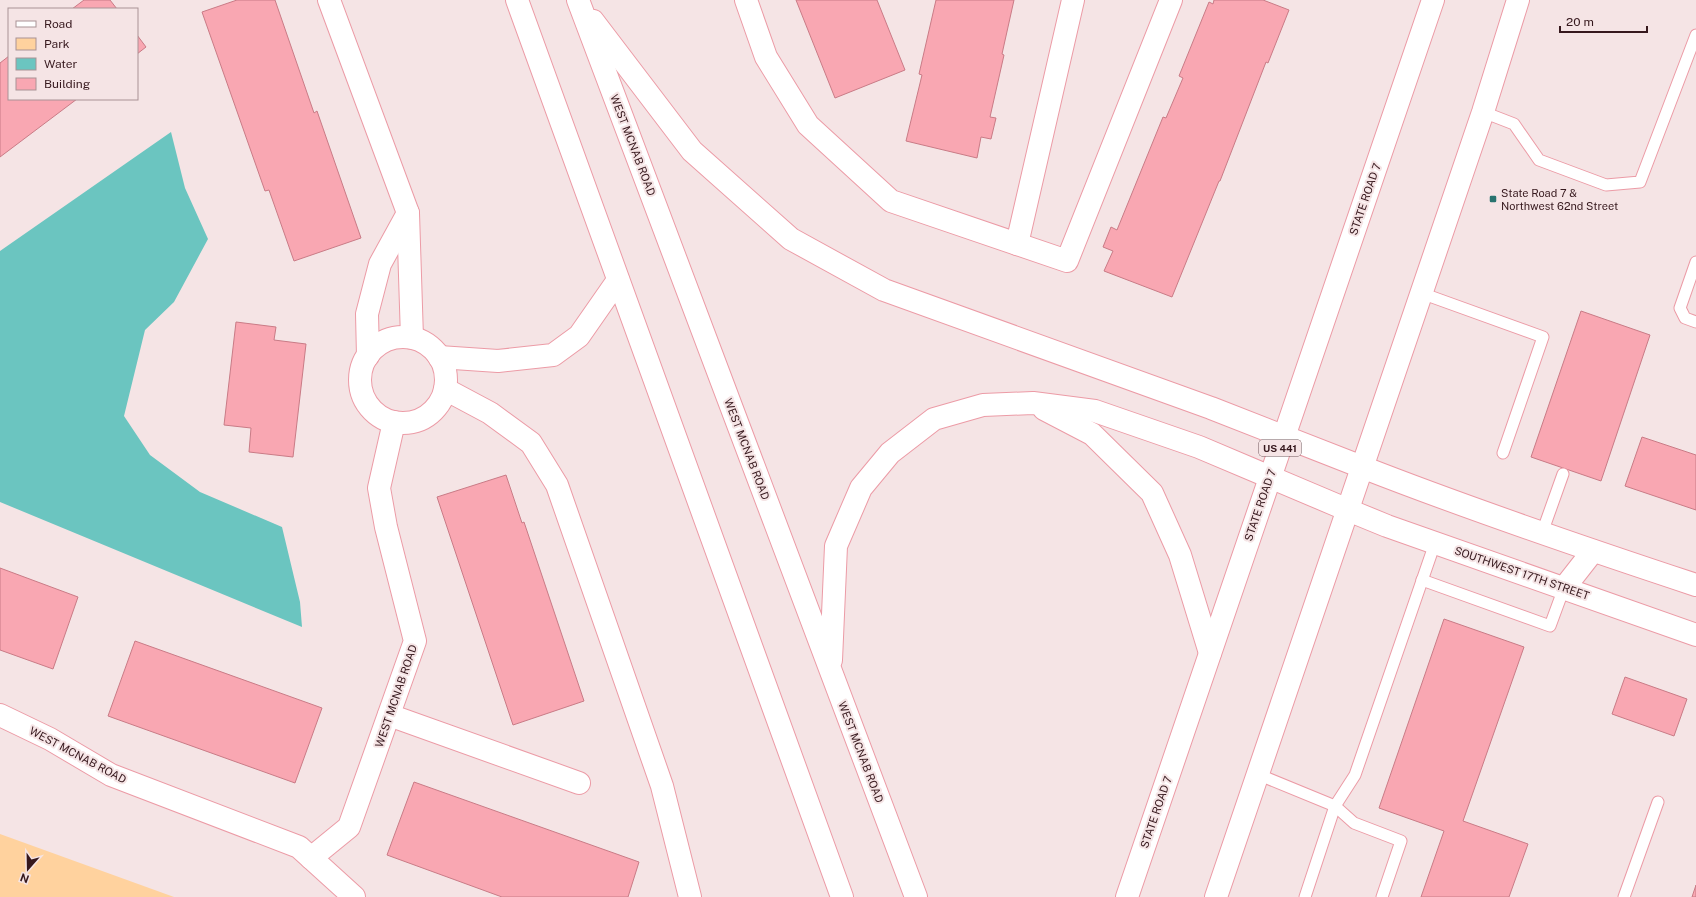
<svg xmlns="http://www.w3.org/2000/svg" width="1696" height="897" font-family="'Public Sans',sans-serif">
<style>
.green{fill:#ffd29e}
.water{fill:#6bc5c0}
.building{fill:#f9a7b2;stroke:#c97b86}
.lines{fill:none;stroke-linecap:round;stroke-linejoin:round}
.service-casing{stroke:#ec9ba6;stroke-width:13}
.minor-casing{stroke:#ec9ba6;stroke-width:24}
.primary-casing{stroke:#ec9ba6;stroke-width:24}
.service{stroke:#fff;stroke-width:11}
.minor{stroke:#fff;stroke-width:22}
.primary{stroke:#fff;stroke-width:22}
.poi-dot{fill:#29736f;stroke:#f5e4e5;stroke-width:1.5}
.labels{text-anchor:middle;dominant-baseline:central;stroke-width:4;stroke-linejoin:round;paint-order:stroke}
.shield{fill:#f5e4e5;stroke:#6f5559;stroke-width:1}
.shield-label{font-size:10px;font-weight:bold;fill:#36181d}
.street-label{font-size:11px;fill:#36181d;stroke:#f5e4e5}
.poi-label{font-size:11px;fill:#36181d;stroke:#f5e4e5;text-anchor:start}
</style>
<rect width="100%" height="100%" fill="#f5e4e5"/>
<polygon class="green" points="0,834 174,897 0,897"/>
<polygon class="water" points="171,132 185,188 208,239 174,302 145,330 124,416 150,455 200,492 282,527 300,602 302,627 0,502 0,251"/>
<g class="building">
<polygon points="84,0 110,0 117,9 72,9"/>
<polygon points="237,0 275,0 314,113 317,111 361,238 294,261 269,190 265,191 202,12"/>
<polygon points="796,0 877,0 905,70 835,98"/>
<polygon points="936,0 1014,0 1002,54 1004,55 990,117 996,118 991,139 981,137 977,158 906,141 922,75 919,74"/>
<polygon points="1214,0 1263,0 1289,10 1268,63 1266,62 1220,181 1219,181 1172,297 1104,271 1113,251 1103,247 1111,227 1117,230 1163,117 1166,118 1183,78 1179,76 1209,2 1213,4"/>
<polygon points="137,35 146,47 137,54"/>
<polygon points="9,56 9,99 77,99 0,157 0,63"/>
<polygon points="1581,311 1650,335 1601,481 1531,457"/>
<polygon points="236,322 276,327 274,340 306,344 293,457 249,452 251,428 224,425"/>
<polygon points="1642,437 1696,455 1696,510 1625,486"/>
<polygon points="506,475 522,523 524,522 584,701 513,725 437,497"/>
<polygon points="0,568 78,597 53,669 0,650"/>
<polygon points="1444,619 1524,647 1463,821 1528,844 1509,897 1421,897 1444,831 1379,808"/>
<polygon points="135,641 322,708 295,783 108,716"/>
<polygon points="1625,677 1687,699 1674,736 1612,714"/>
<polygon points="414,782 639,862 628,897 502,897 387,855"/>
<polygon points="1696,885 1696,897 1692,897"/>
</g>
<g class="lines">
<g class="service-casing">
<g id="service">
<polyline points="1483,112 1514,124 1539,160 1606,185 1640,182 1696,35"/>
<polyline points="1696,262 1680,308 1685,318 1696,322"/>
<polyline points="1421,293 1543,337 1503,453"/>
<polyline points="1542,533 1563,474"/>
<polyline points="1422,580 1550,626 1564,588"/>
<polyline points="1257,774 1335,806 1354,823 1401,841 1382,897"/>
<polyline points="1305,897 1335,806 1355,775 1435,543"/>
<polyline points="1624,897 1658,802"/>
</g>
</g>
<g class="minor-casing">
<g id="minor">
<polyline points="329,0 408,213 412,338"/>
<polyline points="746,0 766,57 808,125 891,201 1067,261 1171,0"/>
<polyline points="1017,244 1073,0"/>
<circle cx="403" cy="380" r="43"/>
<polyline points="368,356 367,314 380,264 408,213"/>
<polyline points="439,357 498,361 553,355 579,336 618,280"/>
<polyline points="445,389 490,413 531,443 557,485 662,786 690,897"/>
<path d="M1362,467C1472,510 1584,548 1696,585"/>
<polyline points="1348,510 1387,526 1696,635"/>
<polyline points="1564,588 1593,551"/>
<polyline points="0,715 50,739 111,775 299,847 354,897"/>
<polyline points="389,715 579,783"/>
<polyline points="311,858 349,827 415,641 386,527 379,488 394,422"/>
</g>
</g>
<g class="primary-casing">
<g id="primary">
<polyline points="517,0 842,897"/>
<polyline points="578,0 916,897"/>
<polyline points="593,21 692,151 791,239 884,290 1211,408 1362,467"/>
<polyline points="1044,409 1092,434 1152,493 1180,555 1210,653"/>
<polyline points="831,660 836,546 861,488 890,453 934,419 983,405 1033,403 1095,411 1199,447 1348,510"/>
<polyline points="1127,897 1433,0"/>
<polyline points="1216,897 1483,112 1518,0"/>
</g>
</g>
<use href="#service" class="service"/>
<use href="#minor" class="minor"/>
<use href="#primary" class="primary"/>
</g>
<rect class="poi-dot" x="1489" y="195" width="8" height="8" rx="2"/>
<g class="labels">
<rect class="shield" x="1259" y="440" width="42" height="16" rx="3"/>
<g class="shield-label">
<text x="1280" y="448">US 441</text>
</g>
<g class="street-label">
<text transform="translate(633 145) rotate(69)">WEST MCNAB ROAD</text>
<text transform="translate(1365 199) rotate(-71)">STATE ROAD 7</text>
<text transform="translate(747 449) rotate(69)">WEST MCNAB ROAD</text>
<text transform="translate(1260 505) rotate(-71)">STATE ROAD 7</text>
<text transform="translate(1522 573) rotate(19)">SOUTHWEST 17TH STREET</text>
<text transform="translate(396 696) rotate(-71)">WEST MCNAB ROAD</text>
<text transform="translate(861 752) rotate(69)">WEST MCNAB ROAD</text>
<text transform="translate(78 755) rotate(28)">WEST MCNAB ROAD</text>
<text transform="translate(1156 812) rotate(-71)">STATE ROAD 7</text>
</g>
<g class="poi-label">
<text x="1501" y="193">State Road 7 &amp;<tspan x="1501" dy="13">Northwest 62nd Street</tspan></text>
</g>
</g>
<rect x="8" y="8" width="130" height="92" fill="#f5e4e5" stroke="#a99295"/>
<rect x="16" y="21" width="20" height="6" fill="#ffffff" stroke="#a99295"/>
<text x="44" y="28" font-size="12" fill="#36181d">Road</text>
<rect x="16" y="38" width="20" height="12" fill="#ffd29e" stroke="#a99295"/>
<text x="44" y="48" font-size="12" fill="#36181d">Park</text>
<rect x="16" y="58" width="20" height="12" fill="#6bc5c0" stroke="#a99295"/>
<text x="44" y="68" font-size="12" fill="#36181d">Water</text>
<rect x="16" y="78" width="20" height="12" fill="#f9a7b2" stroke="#a99295"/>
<text x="44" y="88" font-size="12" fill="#36181d">Building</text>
<g transform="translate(28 869) rotate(200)" stroke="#f5e4e5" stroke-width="3" paint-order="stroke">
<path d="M0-3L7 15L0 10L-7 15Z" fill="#36181d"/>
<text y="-6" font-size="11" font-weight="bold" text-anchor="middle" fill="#36181d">N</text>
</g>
<path d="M1560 26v6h87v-6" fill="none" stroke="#36181d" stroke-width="2"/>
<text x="1566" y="26" font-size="12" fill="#36181d" stroke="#f5e4e5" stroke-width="3" paint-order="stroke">20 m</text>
</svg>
